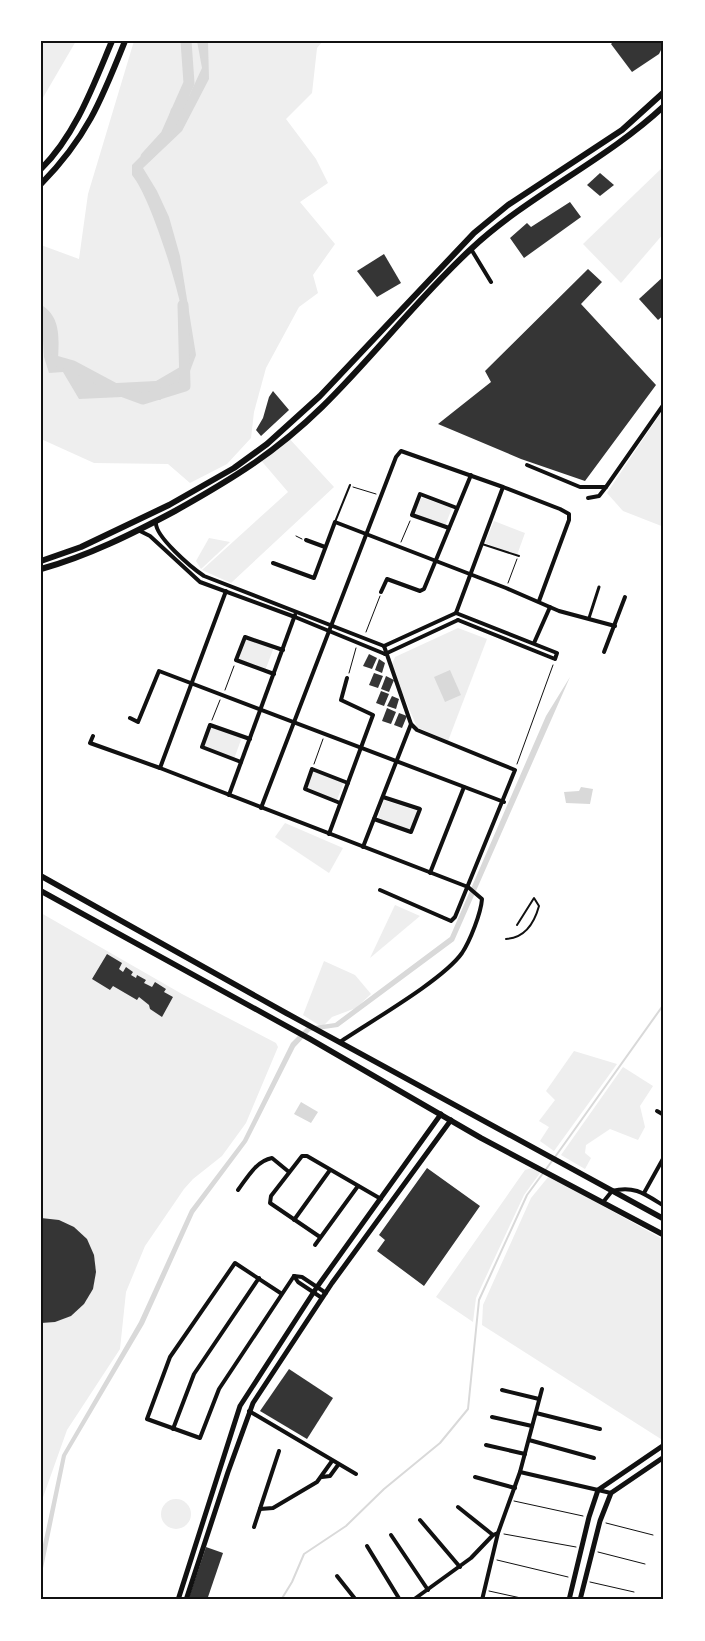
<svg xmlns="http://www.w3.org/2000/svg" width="705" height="1641" font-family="'Asap Condensed',sans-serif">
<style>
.green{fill:#eee}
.water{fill:#d9d9d9}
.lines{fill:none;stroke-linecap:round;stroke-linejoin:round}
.stream{stroke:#d9d9d9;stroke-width:2}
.river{stroke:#d9d9d9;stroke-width:11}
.building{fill:#353535}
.path{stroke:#111;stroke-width:1}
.service{stroke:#111;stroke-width:2}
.pedestrian{stroke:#111;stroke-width:3}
.minor{stroke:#111;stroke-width:4}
.tertiary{stroke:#111;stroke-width:5}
.secondary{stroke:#111;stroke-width:5.5}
.primary{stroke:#111;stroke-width:6}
.trunk{stroke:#111;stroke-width:6}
.neatline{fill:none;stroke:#111;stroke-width:2}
</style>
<rect width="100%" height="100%" fill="#fff"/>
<g class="green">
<polygon points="41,41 76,41 41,101"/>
<polygon points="134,41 323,41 317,48 312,93 286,119 316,159 328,183 300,202 335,244 313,275 318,293 299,307 266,368 254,412 251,438 227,464 190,483 168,464 94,463 41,439 41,245 79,259 88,194"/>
<polygon points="664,166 664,233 621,283 583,244"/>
<polygon points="664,408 664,527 623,511 607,493"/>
<polygon points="286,435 334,487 231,583 202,570 288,492 259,458"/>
<polygon points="420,497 452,508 445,526 413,514"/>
<polygon points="494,521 525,533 517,555 485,543"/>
<polygon points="209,538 230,542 201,569 196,561"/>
<polygon points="458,628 487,639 448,741 417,727 391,667 395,657"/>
<polygon points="245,637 274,647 265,671 236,660"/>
<polygon points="210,725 242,737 234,759 202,747"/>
<polygon points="313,771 344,782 337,800 306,789"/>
<polygon points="384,800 418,811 411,831 377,820"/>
<polygon points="285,823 343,848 329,873 275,837"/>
<polygon points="395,905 420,916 370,958"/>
<polygon points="41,913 182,994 276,1043 278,1047 246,1123 222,1156 193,1179 184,1189 145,1246 126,1292 120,1349 67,1430 41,1503"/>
<polygon points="324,961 355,975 371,994 356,1008 332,1017 322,1027 303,1015"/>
<polygon points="574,1051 617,1064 554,1151 540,1141 549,1127 539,1121 555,1100 546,1091"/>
<polygon points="623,1067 653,1086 640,1106 645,1127 638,1140 610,1129 586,1145 585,1153 591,1158 585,1169 561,1155"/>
<polygon points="532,1168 540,1173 524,1195 476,1298 473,1322 436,1297 525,1170"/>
<polygon points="549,1176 664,1240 664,1441 482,1325 483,1305 531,1198"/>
<circle cx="176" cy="1514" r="15"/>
</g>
<g class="water">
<path d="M197,41H208L209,79L182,131L143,168L157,191L169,217L180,256L196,355L187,379L160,400L122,397L79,399L63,372L49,373L44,357L41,305C61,316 59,339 58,359L97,384L156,381L180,367C182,356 188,342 186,332C182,299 152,199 132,175V165L143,154L162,142L171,109L189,96L202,68Z"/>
<polygon points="450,670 461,695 445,702 434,677"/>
<polygon points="570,677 454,941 338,1027 310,1031 295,1047 247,1142 194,1213 144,1324 66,1456 41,1578 41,1554 62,1455 139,1322 190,1210 243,1140 291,1043 307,1027 335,1023 450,937 546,716"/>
<polygon points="581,787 593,789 590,804 566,803 564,792 579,791"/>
<polygon points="301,1102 318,1112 311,1123 294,1114"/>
</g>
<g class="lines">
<g class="stream">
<polyline points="555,1157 664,1004"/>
<polyline points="281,1600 292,1582 304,1554 346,1526 384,1489 440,1443 468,1409 479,1300 527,1195 552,1161"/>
</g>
<g class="river">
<polyline points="146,157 166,135 189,83 186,41"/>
<polyline points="52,360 73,366 116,389 143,399 185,386 183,305"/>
</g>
</g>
<g class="building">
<polygon points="614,41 663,41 664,44 659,54 632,72 611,44"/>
<polygon points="600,173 614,185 600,196 587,185"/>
<polygon points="570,202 581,217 524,258 510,238 527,223 531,227"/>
<polygon points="384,254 401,283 377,297 357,271"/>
<polygon points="588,269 602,282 581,304 656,385 585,481 521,459 438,424 491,382 485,371"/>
<polygon points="664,276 664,315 658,320 639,299"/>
<polygon points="273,391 289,410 261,436 256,430 263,418 269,397"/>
<polygon points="369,654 377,658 372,669 363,666"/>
<polygon points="379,659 385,663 382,673 375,670"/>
<polygon points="374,673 383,676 378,688 369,685"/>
<polygon points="386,676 394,680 389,692 381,689"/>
<polygon points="381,691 389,694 384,706 376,703"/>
<polygon points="392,696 399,699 396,709 387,706"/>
<polygon points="387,708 396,712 391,724 382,721"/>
<polygon points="399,713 407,716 402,728 394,725"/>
<polygon points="107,954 122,963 119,969 123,972 126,967 133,972 131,975 136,978 137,975 146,980 144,983 152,987 155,982 166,989 164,992 173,997 162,1017 150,1009 149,1005 139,997 137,1000 113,986 110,990 92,979"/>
<polygon points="427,1168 480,1206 424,1286 377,1251 385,1240 379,1235"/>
<polygon points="41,1218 59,1220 74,1227 87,1239 94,1255 96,1272 93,1289 84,1304 71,1316 55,1322 41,1323"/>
<polygon points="289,1369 333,1398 307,1439 260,1411"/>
<polygon points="206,1547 223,1553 207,1600 188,1600"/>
</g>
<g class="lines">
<g class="path">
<polyline points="353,487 376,494"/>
<polyline points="296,536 302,539"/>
<polyline points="401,542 410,521"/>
<polyline points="508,583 517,559"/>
<polyline points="366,632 380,596"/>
<polyline points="349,673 356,648"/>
<polyline points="225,690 234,666"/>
<polyline points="212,720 220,700"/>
<polyline points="314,764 323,739"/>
<polyline points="517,764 553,665"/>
<polyline points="514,1501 583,1516"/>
<polyline points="606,1523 653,1535"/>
<polyline points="504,1534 576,1547"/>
<polyline points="598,1552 645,1564"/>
<polyline points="497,1560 568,1577"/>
<polyline points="590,1582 634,1592"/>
<polyline points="489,1591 530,1600"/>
</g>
<g class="service">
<polyline points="335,522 350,485"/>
<polyline points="482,544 519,556"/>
<path d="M506,939C524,938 534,924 539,906L534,898L517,925"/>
</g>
<polyline class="pedestrian" points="589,618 599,587"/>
<g class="minor">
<polyline points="471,249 491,282"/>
<polyline points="527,465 580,487 606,487"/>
<polyline points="588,498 599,496 606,487 664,404"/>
<path d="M156,522C154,536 192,568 204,576L384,646"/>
<polyline points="449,528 412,515 420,494 457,508"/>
<polyline points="140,531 150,536 200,582 295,617 385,654"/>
<polyline points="306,540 325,547"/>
<polyline points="273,563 314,578 335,522 506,588 559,611 615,626"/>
<polyline points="381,592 387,579 420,591 424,589 471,475"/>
<polyline points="456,613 503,487"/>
<polyline points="534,643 550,607"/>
<polyline points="384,646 456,613 557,653 555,659 458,620"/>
<polyline points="604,652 625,597"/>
<polyline points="385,654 458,620"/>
<polyline points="274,674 236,660 245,637 283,650"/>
<polyline points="130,718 138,722 159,671 504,802"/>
<path d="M93,736L90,743L160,768L468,887L482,899C481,913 470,941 462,953C443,980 371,1021 340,1042"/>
<polyline points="241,762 202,747 210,725 250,739"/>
<polyline points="160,768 226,591"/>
<polyline points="229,795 295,615"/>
<polyline points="340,803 305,789 312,769 348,783"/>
<polyline points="261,808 396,457 401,451 503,487 560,509 569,514 569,520 539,601"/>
<polyline points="374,819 411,832 420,809 383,797"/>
<polyline points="329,834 373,715 341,700 347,678"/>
<polyline points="363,847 411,724"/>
<polyline points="430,873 464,787"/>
<polyline points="380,890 451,921 455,917 515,770 417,730 411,724 384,646"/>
<polyline points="657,1111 664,1115"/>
<path d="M238,1190C247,1178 256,1161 272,1158L289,1172"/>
<polyline points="644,1193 664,1157"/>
<path d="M604,1201L612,1191C634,1185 645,1194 664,1206"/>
<polyline points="294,1220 330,1170"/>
<polyline points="320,1237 270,1203 271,1196 302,1156 307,1156 381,1199"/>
<polyline points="315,1245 358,1186"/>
<polyline points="294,1276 302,1277 326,1293"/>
<polyline points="294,1276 298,1282 322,1298"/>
<polyline points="282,1294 235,1263 170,1357 147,1419 200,1438 219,1389 294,1276"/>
<polyline points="502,1390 539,1399"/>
<polyline points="249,1411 356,1474"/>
<polyline points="536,1413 600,1429"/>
<polyline points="492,1417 532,1426"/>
<polyline points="173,1429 194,1374 259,1278"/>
<polyline points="529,1440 594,1458"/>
<polyline points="486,1445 525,1454"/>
<polyline points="520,1472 611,1493"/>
<polyline points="322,1477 330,1476 338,1465"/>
<polyline points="475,1477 515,1488"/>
<polyline points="458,1507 493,1535"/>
<polyline points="260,1509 273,1508 317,1482 332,1461"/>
<polyline points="420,1520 460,1567"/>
<polyline points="254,1527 279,1451"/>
<polyline points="391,1535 428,1590"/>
<polyline points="367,1546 400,1600"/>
<polyline points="337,1576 356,1600"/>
<polyline points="413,1600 471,1558 493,1535 498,1533"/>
<polyline points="482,1600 498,1533 520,1472 542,1389"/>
</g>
<g class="tertiary">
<polyline points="178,1600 240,1406 317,1287 441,1114"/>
<polyline points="186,1600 228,1472 253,1403 332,1283 451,1120"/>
<polyline points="569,1600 589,1517 598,1490 664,1445"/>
<polyline points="580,1600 600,1521 611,1493 664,1457"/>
</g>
<g class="secondary">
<polyline points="41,876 286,1013 664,1219"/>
<polyline points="41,891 310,1039 481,1138 664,1235"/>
</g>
<g class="primary">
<polyline points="41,561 81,547 169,505 234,468 267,444 320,396 474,233 508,205 622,130 664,92"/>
<path d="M41,569C88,556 132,534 175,511C232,479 275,453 322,407C374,356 418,298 471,249C530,194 605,161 664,106"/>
</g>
<g class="trunk">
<path d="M41,169C76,134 93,86 112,41"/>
<path d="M41,184C87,137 101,101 125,41"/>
</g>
</g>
<rect width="705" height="1641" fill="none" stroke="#ffffff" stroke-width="85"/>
<rect x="42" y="42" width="620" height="1556" class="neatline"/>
</svg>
